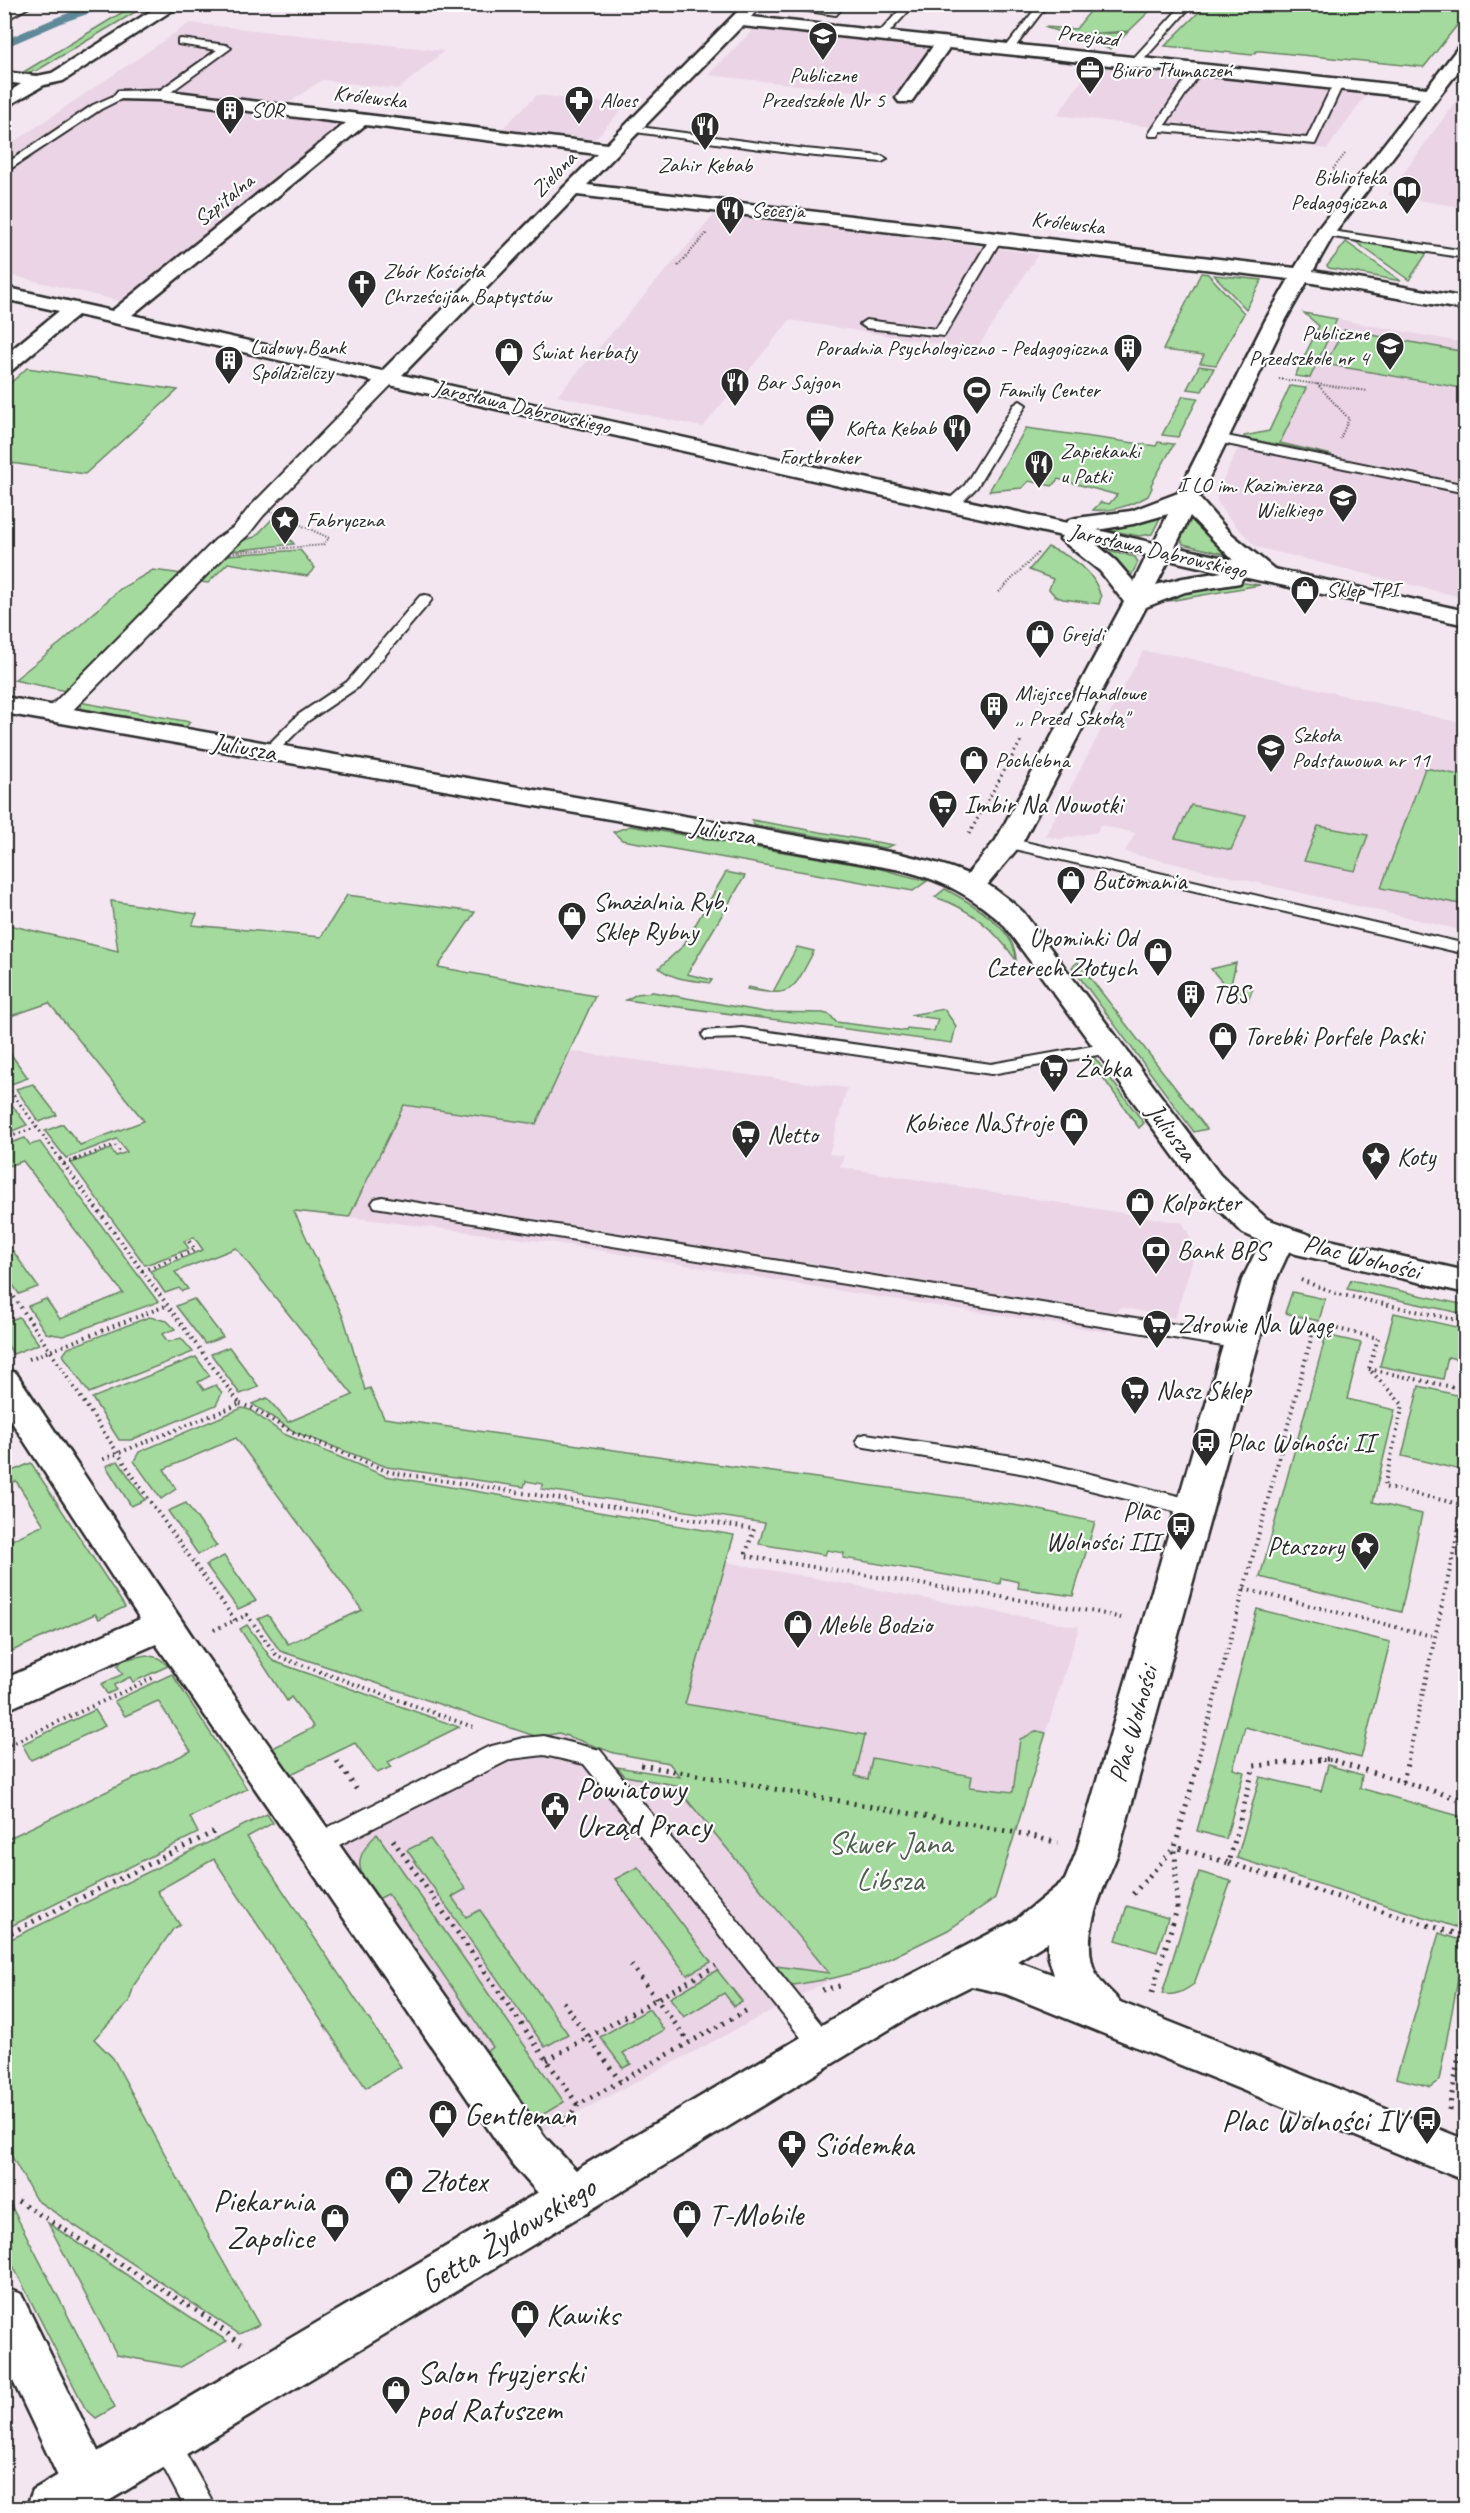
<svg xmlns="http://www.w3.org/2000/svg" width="1470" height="2513" font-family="Caveat,sans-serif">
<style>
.built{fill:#ead4e6}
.green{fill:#a4da9e;stroke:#688264;stroke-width:1.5}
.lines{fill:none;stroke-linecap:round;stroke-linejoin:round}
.stream{stroke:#5f8999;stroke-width:7}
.service-casing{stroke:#2b2b2b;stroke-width:4}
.pedestrian-casing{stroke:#2b2b2b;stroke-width:4}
.minor-casing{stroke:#2b2b2b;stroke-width:5}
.tertiary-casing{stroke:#2b2b2b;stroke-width:5}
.secondary-casing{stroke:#2b2b2b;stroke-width:5}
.path-far3{stroke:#2b2b2b;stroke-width:2;stroke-dasharray:1 2;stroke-linecap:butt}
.path-far2{stroke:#2b2b2b;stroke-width:3;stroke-dasharray:1.5 4;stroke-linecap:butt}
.path-far1{stroke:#2b2b2b;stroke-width:4;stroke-dasharray:1.5 4.5;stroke-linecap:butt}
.path{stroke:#2b2b2b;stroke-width:5;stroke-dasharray:2 6;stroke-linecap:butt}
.service{fill:#fff;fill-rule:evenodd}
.pedestrian{fill:#fff;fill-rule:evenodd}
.minor{fill:#fff;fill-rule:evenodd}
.tertiary{fill:#fff;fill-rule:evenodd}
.secondary{fill:#fff;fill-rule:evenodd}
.labels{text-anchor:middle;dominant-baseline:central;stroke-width:4.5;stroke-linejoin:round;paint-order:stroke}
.far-street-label{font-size:22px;fill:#2b2b2b;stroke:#fff}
.far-poi-label{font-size:22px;fill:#2b2b2b;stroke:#fff;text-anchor:start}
.street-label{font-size:26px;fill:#2b2b2b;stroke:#fff}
.poi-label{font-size:26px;fill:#2b2b2b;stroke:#fff;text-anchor:start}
.near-poi-label{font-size:32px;fill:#2b2b2b;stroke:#fff;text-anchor:start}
.near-park-label{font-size:32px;fill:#4f604e;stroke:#fff}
.near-street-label{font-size:32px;fill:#2b2b2b;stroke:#fff}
</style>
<rect width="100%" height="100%" fill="#f3e6f0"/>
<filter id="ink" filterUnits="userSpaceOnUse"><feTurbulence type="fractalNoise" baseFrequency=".0167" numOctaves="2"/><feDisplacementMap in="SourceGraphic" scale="12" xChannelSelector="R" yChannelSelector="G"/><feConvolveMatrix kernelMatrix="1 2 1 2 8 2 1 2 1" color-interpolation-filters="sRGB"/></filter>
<g filter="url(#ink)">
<g class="built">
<polygon points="190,23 444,51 399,89 322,80 287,104 155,90 346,122 120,301 5,274 5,148"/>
<polygon points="754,29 935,49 898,96 708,75"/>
<polygon points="1093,65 1367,94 1327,149 1057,115"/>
<polygon points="1465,88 1465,204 1462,204 1460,207 1388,195"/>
<polygon points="537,95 626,105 595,139 502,129"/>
<polygon points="715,214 798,223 1038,254 976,350 790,320 703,427 557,396"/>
<polygon points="1337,319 1465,343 1465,598 1256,547 1227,516 1218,503 1216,494 1238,449 1280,443"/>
<polygon points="1143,651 1179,656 1465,724 1465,931 1125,852 1135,833 1100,825 1097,832 1060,839 1045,836"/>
<polygon points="568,1051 847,1088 829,1154 844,1156 840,1167 1183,1223 1196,1249 1175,1318 1120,1307 1107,1332 828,1289 556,1243 349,1217 404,1105 536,1124"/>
<polygon points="726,1562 1079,1627 1017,1824 851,1792 865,1735 684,1704"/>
<polygon points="559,1733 617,1767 625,1776 675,1785 834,1978 543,2131 341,1844"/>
</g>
<g class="green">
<polygon points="136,4 147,5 36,71 22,73"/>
<polygon points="1096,4 1156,4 1156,5 1129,31 1070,35 1044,27 1076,29"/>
<polygon points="1206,5 1465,4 1466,14 1424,67 1261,51 1257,51 1252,55 1165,46"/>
<polygon points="1128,32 1110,49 1072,36"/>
<polygon points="1353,240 1427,253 1409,280"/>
<polygon points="1346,242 1401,281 1329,268 1327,266"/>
<polygon points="1201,273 1208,274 1244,313 1216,365 1200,363 1204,355 1163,350"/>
<polygon points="1214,275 1262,280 1246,309"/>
<polygon points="1304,313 1337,319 1310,378 1295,376 1319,326"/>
<polygon points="1344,330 1465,352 1465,376 1461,388 1325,364"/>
<polygon points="1199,366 1214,368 1202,391 1187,389"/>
<polygon points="27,368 178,390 85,474 5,462 5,388"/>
<polygon points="1290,386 1306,388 1280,443 1332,455 1244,438 1244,436 1269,431"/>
<polygon points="1183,396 1198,398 1178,437 1162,435"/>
<path d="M1026,428L1156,446L1158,442L1174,444L1151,485L1152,488L1148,496C1132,505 1111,512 1093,510L1101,502L1109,504L1117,495L1058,479L1052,486L1029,481L1022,488L989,491Z"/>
<polygon points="1163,512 1152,534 1139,536 1103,529 1136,523"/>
<polygon points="1192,518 1209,537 1232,556 1183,544 1181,539"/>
<polygon points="272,519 294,544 230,551 240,541 255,537"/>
<path d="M1048,547C1073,557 1094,570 1101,597L1099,604L1063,599L1055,596L1049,589L1053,579L1029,570Z"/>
<polygon points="1100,548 1135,557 1138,562 1129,580"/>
<polygon points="300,550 315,568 307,576 228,563 208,583 200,582 227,555"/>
<polygon points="153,570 183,574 66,691 14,680 63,641 120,589"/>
<path d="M1244,583L1260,585L1169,601L1160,599C1184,585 1218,584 1244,583Z"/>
<polygon points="79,702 190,722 186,727 82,709"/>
<polygon points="1425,768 1465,776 1465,905 1381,888"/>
<polygon points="1191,805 1246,816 1231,850 1175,838"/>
<polygon points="752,820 893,845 885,848 754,825"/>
<polygon points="630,826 877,868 927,881 913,891 622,840 613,832"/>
<polygon points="1318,826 1368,835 1355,871 1304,861"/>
<path d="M726,872L745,876L687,974L712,980L710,983C694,980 672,980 659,968L683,946Z"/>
<path d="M945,889C970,902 1016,928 1016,960C994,929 971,909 935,897Z"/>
<polygon points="347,895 475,912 438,967 595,996 536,1124 404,1105 349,1217 294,1211 344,1319 365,1390 370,1388 384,1418 1026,1507 1095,1522 1073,1596 1018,1588 1019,1582 1001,1578 1000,1584 843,1558 844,1553 827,1550 825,1555 759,1544 765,1523 541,1489 543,1484 526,1481 524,1487 387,1467 295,1432 252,1404 267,1398 288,1422 353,1395 236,1248 175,1272 188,1289 182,1291 179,1288 165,1293 150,1271 203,1250 194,1237 184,1241 189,1249 145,1265 71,1163 111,1149 116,1156 127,1152 117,1139 66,1158 45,1131 63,1124 80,1145 144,1121 49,1003 5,1018 5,1009 12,1006 5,995 5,924 118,951 111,901 197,914 192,925 321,937"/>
<path d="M797,947L814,951C793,990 795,998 747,989L748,987L773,992Z"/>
<polygon points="1078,962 1207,1129 1194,1132 1072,967"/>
<polygon points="1236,963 1231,984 1253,988 1248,1001 1237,999 1211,969"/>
<polygon points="653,992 765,1012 823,1013 830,1015 836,1022 906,1031 907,1028 934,1031 938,1019 910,1015 944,1009 956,1026 952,1043 626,1000 637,994"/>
<polygon points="5,1046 28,1078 11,1084 5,1075"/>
<polygon points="1094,1057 1144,1123 1139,1128 1089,1058"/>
<polygon points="33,1084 57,1115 39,1122 16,1089"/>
<polygon points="4,1094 27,1125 5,1134 4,1134"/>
<polygon points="25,1138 30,1145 40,1142 158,1302 63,1336 46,1333 28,1306 46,1299 60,1319 123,1293 23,1161 5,1167 5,1145"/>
<polygon points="13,1251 38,1287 19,1294 5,1273 5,1254"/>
<polygon points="1351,1280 1465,1305 1465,1314 1347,1289"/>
<polygon points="1292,1292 1325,1299 1319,1321 1285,1313"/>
<polygon points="194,1299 223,1337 205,1344 176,1306"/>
<polygon points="1394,1313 1465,1329 1465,1361 1448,1357 1443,1379 1380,1366"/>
<polygon points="19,1317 39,1344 13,1354 5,1341 5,1322"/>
<polygon points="149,1317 167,1321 175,1329 162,1334 168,1342 181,1338 193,1352 89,1393 63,1355 68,1348"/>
<polygon points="1326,1335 1361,1343 1347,1399 1395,1410 1373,1502 1422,1514 1401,1612 1260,1577"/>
<polygon points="229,1347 259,1387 240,1394 211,1354"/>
<polygon points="196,1357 210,1376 198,1382 204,1390 216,1385 222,1393 216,1405 131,1440 119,1440 92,1398"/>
<polygon points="1419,1386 1465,1397 1465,1471 1402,1456"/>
<polygon points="242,1408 250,1410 284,1434 385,1476 734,1535 685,1704 865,1735 855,1776 868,1779 872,1758 972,1776 970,1787 1013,1792 1020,1739 1038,1731 1046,1733 995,1898 948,1930 868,1969 834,1978 794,1985 789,1983 776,1966 829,1973 675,1785 625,1776 617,1767 680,1777 669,1763 614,1753 559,1733 538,1737 280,1651 258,1619 268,1615 288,1644 362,1610 236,1438 164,1469 176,1489 161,1499 134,1461 139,1452"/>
<polygon points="118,1461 145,1500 131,1506 106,1466"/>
<polygon points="31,1463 125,1607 99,1619 95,1614 5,1654 5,1543 44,1525 16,1481 5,1485 5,1474"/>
<polygon points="186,1503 217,1546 198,1554 168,1511"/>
<polygon points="224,1556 256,1601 238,1609 206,1565"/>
<polygon points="1257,1609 1390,1642 1361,1758 1245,1727 1233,1769 1244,1772 1226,1839 1197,1831"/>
<polygon points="247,1625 273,1661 459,1727 388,1762 391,1767 377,1773 355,1743 289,1775 271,1749 314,1727 291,1697 287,1701 240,1629"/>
<polygon points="146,1655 159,1658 168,1666 133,1682 130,1677 114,1685 116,1690 107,1694 101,1684 123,1674 117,1666 123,1660"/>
<polygon points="172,1674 247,1789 190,1817 198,1833 5,1929 5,1840 191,1751 158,1701 125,1716 114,1701"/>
<polygon points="95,1710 105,1726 31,1760 22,1744"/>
<polygon points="1328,1765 1362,1775 1360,1788 1459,1816 1465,1820 1465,1930 1237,1858 1260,1777 1321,1791"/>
<polygon points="267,1814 273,1823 247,1837 401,2067 366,2088 214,1859 157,1891 180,1925 173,1929 134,1985 129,2002 94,2039 113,2058 216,2249 259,2325 239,2334 36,2200 5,2144 5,1942"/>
<path d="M377,1834L564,2102L530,2122L483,2053L493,2047L388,1894L378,1899C358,1870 350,1861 377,1834Z"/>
<polygon points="430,1839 466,1889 452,1897 466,1917 480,1910 568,2034 545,2047 407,1850"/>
<polygon points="638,1867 711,1962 687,1975 615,1879"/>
<path d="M1199,1872L1231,1881L1194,1984C1183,1992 1175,1996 1162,1994Z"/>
<polygon points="1127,1906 1168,1918 1157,1952 1116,1940"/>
<polygon points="1439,1933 1465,1942 1439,2081 1431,2087 1396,2078"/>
<polygon points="717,1970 742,2001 734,2006 724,1993 684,2017 670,1998"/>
<polygon points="649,2009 664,2030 623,2053 631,2064 623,2068 600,2037"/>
<polygon points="4,2192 115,2407 96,2418 85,2408 5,2250"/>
<polygon points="48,2223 227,2341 181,2367 117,2355"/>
</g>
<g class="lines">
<polyline class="stream" points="4,44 62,19 106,4"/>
<g class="service-casing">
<g id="service">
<polygon points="22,4 34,4 4,21 4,14"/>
<polygon points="760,4 794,4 833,9 837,4 846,4 836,15"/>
<polygon points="905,4 915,4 884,38 878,38 878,34"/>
<polygon points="1039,4 1048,4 1012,51 1006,51 1006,47"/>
<polygon points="1183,4 1193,4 1138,66 1130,66 1130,62"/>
<polygon points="181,39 226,45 231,48 164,97 156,97 156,93 217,50 178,44 178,40"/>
<polygon points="1197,67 1202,70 1165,125 1307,138 1333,84 1338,81 1343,84 1315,144 1161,131 1158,136 1150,136 1149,134 1193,68"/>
<polygon points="120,93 129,95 101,109 4,173 4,165 93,105"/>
<polygon points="632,126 805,149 882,156 887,159 882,162 805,155 628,131 627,129"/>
<polygon points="1325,230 1466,251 1466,258 1321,235 1321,231"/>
<polygon points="996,235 1002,238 944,336 866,328 860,324 866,320 936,329 990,238"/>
<polygon points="1020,401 1026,405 977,487 956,508 946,508 944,505 946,502 965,485 1014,405"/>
<polygon points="1217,434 1466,485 1466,493 1212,441 1211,438 1212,435"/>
<polygon points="425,595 430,596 432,599 430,602 357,688 308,721 275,754 265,754 262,751 298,715 347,682 420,596"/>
<polygon points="1008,838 1466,944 1466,954 1002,846 1000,843 1002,840"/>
<polygon points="742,1028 991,1064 1109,1043 1115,1044 1118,1048 1115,1052 1109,1053 991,1074 742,1038 705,1039 702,1035 705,1031"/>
<polygon points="382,1197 1241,1335 1248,1337 1251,1342 1248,1347 1241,1349 375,1207 372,1203 375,1199"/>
<polygon points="866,1434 1026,1458 1202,1502 1205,1508 1202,1514 1194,1516 1026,1474 859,1446 856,1441 859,1436"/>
<polygon points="544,1736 600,1750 833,2039 837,2047 833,2055 824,2058 815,2055 584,1764 544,1755 511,1759 325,1852 316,1855 307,1852 304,1845 307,1838 488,1747 523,1738"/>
<polygon points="163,2426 173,2430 216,2508 185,2508 149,2440 153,2430"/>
</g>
</g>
<g class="pedestrian-casing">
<polygon id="pedestrian" points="388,371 395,373 398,377 395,381 263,516 248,535 231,550 64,719 56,721 48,719 44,714 48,709 215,540 234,527 249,508 381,373"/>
</g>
<g class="minor-casing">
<g id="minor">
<path d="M745,4L761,6L751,17L1427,88L1460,45L1466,44V61L1334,234L1313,271L1466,298V310L1307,282L1286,319L1199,498L1229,532L1274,569L1466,611V625L1243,577L1240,583L1185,592L1146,607L1022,843L983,890L973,892L963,890L959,884L996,840L1124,602L1100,571L1060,539L1062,536L78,315L11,371L4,373V356L59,311L4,299V287L112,311L346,123L160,100L118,99L115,95L118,91L160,90L607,144ZM742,26L933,46L896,98L899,102H911L949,48L1420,98L1318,229L1295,268L587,185ZM365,125L597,154L382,371L132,315ZM577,195L1289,279L1266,319L1178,493L1131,511L1077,518L1069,520L1067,523L402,375ZM1168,514L1154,543L1097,530L1133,524ZM1190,516L1233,560L1175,547ZM1096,544L1147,555L1134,582L1116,561ZM1169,560L1222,572L1183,578L1156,585Z"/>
<polygon points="4,72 44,77 47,81 44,85 38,86 4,82"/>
<polygon points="1280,1225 1316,1237 1466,1271 1466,1293 1296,1254 1268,1244 1264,1236 1268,1228"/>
<polygon points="4,1369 16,1373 192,1636 545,2137 588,2183 595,2198 588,2213 572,2219 556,2213 513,2165 156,1644 4,1711 4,1679 140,1619 4,1410"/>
<polygon points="4,2288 21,2294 106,2468 113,2485 106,2502 90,2508 70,2502 4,2362"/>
</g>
</g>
<g class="tertiary-casing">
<path id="tertiary" d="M4,697L901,854C954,867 982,874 1023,912L1220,1175L1267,1219L1292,1228L1296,1236L1276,1280L1118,1853C1104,1888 1078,1936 1096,1974C1101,1985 1113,1992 1120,2002L1466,2140V2181L1006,1994L971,1986L913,2015L97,2508H26L33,2490L883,1989L1016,1920L1065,1880L1076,1853L1242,1280L1261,1241L1243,1233L1198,1189L1003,924C970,894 944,881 901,870L4,713ZM1048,1942V1955L1054,1975L1017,1961Z"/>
</g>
<g class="secondary-casing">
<polygon id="secondary" points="162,4 182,4 63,81 44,85 4,108 4,95 32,77 52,73"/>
</g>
<g class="path-far3">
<polyline points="936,6 1006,13"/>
<polyline points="1335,171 1333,169 1345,154"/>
<polyline points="678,266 707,233"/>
<polyline points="1279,379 1368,391"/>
<polyline points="1317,384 1349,419 1340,439"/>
<polygon points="268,510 329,538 323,545 226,553"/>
<polyline points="999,592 1039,552"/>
</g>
<g class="path-far2">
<polyline points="969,834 1022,739"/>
<polyline points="4,1001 8,1005 4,1006"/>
<polyline points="4,1082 61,1160"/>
<polyline points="4,1139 37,1127"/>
<polyline points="74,1160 115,1145 121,1153"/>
</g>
<g class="path-far1">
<polyline points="60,1159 240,1404 101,1460"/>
<polyline points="64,1164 78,1159"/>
<polyline points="142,1271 195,1250 188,1240"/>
<polyline points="1301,1280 1338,1294 1466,1322"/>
<polyline points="4,1282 151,1503 235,1620"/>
<polyline points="29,1359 168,1305"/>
<polyline points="1369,1369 1466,1390"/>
<polyline points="240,1404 252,1408 290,1431 389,1472 754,1529 745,1556 1096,1612 1121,1618"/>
<polyline points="4,1463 13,1459"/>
<polyline points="1244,1589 1436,1637"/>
<polyline points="214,1630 247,1615 277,1656 476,1728"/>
<polyline points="4,1747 153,1678"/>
<polyline points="1198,1760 1315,1324 1378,1338 1369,1369 1403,1405 1384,1487 1464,1505"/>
<polyline points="1317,1760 1333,1760"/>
<polyline points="1408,1760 1464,1505"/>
</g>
<g class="path">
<polyline points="1199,1759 1175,1847 1229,1863 1254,1766 1329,1759 1466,1801"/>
<polyline points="337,1761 357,1790"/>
<polyline points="641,1765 1029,1835 1058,1843"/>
<polyline points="1403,1782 1408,1759"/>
<polyline points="393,1840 578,2105"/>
<polyline points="1229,1863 1466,1937"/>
<polyline points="1133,1894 1175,1847"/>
<polyline points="4,1936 216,1831"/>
<polyline points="631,1965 689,2042"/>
<polyline points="822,1990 844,1985"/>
<polyline points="1152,1993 1177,1909 1175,1847"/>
<polyline points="563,2002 620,2081"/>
<polyline points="547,2060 716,1966"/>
<polyline points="1449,2110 1466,2017"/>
<polyline points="562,2125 578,2105 751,2008"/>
<polyline points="18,2201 202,2314 241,2344"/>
</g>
<use href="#service" class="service"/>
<use href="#pedestrian" class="pedestrian"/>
<use href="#minor" class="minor"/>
<use href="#tertiary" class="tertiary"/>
<use href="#secondary" class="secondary"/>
</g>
</g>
<defs>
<g id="school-pin" transform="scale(1.5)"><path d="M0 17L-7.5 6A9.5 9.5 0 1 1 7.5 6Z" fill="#2b2b2b" stroke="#fff"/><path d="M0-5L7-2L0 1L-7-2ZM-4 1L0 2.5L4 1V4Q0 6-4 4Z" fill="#fff"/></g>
<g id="office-pin" transform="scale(1.5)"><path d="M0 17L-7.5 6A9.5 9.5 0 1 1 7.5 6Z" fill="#2b2b2b" stroke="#fff"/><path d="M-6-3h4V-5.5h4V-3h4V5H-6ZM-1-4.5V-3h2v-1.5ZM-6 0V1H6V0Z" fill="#fff"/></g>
<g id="pharmacy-pin" transform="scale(1.5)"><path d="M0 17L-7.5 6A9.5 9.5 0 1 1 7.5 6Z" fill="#2b2b2b" stroke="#fff"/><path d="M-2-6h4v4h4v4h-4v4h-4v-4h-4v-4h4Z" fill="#fff"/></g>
<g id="building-pin" transform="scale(1.5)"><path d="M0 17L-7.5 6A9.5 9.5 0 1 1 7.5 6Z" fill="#2b2b2b" stroke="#fff"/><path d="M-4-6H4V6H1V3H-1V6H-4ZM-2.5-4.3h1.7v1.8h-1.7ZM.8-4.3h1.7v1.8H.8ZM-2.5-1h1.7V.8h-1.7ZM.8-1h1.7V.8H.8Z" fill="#fff"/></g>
<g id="restaurant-pin" transform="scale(1.5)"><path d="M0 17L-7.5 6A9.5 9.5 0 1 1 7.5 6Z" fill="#2b2b2b" stroke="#fff"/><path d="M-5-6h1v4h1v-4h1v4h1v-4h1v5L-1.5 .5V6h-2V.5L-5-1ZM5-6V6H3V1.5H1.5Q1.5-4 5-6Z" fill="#fff"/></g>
<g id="library-pin" transform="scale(1.5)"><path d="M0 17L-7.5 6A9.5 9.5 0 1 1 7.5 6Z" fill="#2b2b2b" stroke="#fff"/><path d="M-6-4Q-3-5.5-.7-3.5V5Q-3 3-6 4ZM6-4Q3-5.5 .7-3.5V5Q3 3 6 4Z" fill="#fff"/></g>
<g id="church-pin" transform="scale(1.5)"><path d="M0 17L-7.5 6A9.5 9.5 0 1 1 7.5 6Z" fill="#2b2b2b" stroke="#fff"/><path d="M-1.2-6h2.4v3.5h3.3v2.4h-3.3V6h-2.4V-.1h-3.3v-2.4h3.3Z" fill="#fff"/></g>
<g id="shop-pin" transform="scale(1.5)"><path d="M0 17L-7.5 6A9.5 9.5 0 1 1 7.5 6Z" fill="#2b2b2b" stroke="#fff"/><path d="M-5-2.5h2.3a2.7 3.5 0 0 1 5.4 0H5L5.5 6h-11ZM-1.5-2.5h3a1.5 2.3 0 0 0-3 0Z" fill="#fff"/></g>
<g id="stadium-pin" transform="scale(1.5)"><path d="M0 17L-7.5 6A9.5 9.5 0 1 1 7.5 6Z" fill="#2b2b2b" stroke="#fff"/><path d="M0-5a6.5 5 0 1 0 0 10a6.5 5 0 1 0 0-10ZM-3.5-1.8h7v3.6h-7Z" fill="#fff"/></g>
<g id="sight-pin" transform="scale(1.5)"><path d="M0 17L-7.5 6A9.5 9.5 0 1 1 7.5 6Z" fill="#2b2b2b" stroke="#fff"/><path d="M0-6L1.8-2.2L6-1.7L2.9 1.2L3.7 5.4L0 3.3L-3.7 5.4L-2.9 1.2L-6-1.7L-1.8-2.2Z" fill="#fff"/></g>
<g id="supermarket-pin" transform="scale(1.5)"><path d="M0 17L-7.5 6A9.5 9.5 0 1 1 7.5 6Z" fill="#2b2b2b" stroke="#fff"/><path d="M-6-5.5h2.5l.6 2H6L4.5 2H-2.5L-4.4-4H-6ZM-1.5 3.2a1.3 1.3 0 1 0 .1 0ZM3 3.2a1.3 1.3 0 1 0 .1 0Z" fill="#fff"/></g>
<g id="bank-pin" transform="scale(1.5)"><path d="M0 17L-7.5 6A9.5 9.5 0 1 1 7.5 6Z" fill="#2b2b2b" stroke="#fff"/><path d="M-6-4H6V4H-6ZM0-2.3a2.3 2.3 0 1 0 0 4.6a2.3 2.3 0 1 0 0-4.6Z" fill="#fff"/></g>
<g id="bus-pin" transform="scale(1.5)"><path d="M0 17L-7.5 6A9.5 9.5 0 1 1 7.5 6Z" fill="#2b2b2b" stroke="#fff"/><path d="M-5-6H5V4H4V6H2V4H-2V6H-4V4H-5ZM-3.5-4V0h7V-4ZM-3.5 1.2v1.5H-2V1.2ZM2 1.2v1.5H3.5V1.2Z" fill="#fff"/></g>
<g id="civic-pin" transform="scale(1.5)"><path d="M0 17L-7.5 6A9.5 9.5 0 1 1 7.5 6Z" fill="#2b2b2b" stroke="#fff"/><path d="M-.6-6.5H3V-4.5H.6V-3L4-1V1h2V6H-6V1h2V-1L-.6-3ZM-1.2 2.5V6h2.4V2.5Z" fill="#fff"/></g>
</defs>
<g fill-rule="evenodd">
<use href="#school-pin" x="823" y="36"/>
<use href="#office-pin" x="1090" y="70"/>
<use href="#pharmacy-pin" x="579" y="100"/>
<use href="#building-pin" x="230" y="110"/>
<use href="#restaurant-pin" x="705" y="126"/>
<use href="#library-pin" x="1407" y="190"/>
<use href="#restaurant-pin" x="730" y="210"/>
<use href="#church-pin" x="362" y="284"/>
<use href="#school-pin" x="1390" y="346"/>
<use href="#building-pin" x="1128" y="348"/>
<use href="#shop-pin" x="509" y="352"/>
<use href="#building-pin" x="229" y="360"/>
<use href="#restaurant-pin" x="735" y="382"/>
<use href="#stadium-pin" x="977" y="390"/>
<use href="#office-pin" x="820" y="418"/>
<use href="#restaurant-pin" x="957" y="428"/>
<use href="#restaurant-pin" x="1039" y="464"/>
<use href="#school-pin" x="1343" y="498"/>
<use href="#sight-pin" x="285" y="520"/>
<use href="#shop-pin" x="1305" y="590"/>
<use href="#shop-pin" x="1040" y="634"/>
<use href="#building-pin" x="994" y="706"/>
<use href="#school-pin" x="1271" y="748"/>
<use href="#shop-pin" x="974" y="760"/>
<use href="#supermarket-pin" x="943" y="804"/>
<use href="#shop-pin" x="1071" y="880"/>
<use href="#shop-pin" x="572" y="916"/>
<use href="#shop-pin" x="1158" y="952"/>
<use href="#building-pin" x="1191" y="994"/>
<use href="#shop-pin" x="1223" y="1036"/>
<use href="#supermarket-pin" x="1054" y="1068"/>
<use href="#shop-pin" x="1074" y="1122"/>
<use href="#supermarket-pin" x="746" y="1134"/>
<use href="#sight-pin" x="1376" y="1156"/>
<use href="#shop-pin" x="1140" y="1202"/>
<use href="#bank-pin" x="1156" y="1250"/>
<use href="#supermarket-pin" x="1157" y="1324"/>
<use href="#supermarket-pin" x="1135" y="1390"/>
<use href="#bus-pin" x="1206" y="1442"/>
<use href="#bus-pin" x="1181" y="1526"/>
<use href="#sight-pin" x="1365" y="1546"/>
<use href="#shop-pin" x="798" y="1624"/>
<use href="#civic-pin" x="555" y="1806"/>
<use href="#shop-pin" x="443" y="2114"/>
<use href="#bus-pin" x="1427" y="2120"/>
<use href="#pharmacy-pin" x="792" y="2144"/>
<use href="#shop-pin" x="399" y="2180"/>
<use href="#shop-pin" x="687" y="2214"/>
<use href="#shop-pin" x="335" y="2218"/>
<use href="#shop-pin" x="525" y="2314"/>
<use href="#shop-pin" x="396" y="2390"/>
</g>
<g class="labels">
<g class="far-street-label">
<text transform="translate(1088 36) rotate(7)">Przejazd</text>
<text transform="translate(370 97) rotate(7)">Królewska</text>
<text transform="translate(554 174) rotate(-46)">Zielona</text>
<text transform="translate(224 200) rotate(-39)">Szpitalna</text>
<text transform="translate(1068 223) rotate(7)">Królewska</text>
<text transform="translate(522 407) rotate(13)">Jarosława Dąbrowskiego</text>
<text transform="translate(1158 551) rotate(13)">Jarosława Dąbrowskiego</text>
</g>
<g class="far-poi-label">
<text x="1111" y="70">Biuro Tłumaczeń</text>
<text x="823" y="75" text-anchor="middle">Publiczne<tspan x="823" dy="25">Przedszkole Nr 5</tspan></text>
<text x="600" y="100">Aloes</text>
<text x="251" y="110">SOR</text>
<text x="705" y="165" text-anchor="middle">Zahir Kebab</text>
<text x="1386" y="177" text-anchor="end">Biblioteka<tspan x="1386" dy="25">Pedagogiczna</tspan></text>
<text x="751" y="210">Secesja</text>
<text x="383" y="271">Zbór Kościoła<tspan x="383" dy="25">Chrześcijan Baptystów</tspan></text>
<text x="1369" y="333" text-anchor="end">Publiczne<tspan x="1369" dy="25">Przedszkole nr 4</tspan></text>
<text x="250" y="347">Ludowy Bank<tspan x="250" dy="25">Spóldzielczy</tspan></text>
<text x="1107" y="348" text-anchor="end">Poradnia Psychologiczno - Pedagogiczna</text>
<text x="530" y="352">Świat herbaty</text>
<text x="756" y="382">Bar Sajgon</text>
<text x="998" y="390">Family Center</text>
<text x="936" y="428" text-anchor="end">Kofta Kebab</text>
<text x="1060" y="451">Zapiekanki<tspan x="1060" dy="25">u Patki</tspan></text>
<text x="820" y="457" text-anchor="middle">Fortbroker</text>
<text x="1322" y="485" text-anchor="end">I LO im. Kazimierza<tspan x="1322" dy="25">Wielkiego</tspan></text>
<text x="306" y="520">Fabryczna</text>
<text x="1326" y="590">Sklep TPI</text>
<text x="1061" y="634">Grejdi</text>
<text x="1015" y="693">Miejsce Handlowe<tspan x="1015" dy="25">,, Przed Szkołą"</tspan></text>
<text x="1292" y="735">Szkoła<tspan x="1292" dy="25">Podstawowa nr 11</tspan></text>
<text x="995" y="760">Pochlebna</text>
</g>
<g class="street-label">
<text transform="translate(244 747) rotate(10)">Juliusza</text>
<text transform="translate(723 831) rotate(10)">Juliusza</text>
<text transform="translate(1172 1132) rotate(53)">Juliusza</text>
<text transform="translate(1362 1257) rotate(14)">Plac Wolności</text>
<text transform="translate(1133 1724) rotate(-74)">Plac Wolności</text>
</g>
<g class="poi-label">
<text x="964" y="804">Imbir Na Nowotki</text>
<text x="1092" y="880">Butomania</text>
<text x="593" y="901">Smażalnia Ryb,<tspan x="593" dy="30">Sklep Rybny</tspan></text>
<text x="1137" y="937" text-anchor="end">Upominki Od<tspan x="1137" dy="30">Czterech Złotych</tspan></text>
<text x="1212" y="994">TBS</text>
<text x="1244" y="1036">Torebki Porfele Paski</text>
<text x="1075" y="1068">Żabka</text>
<text x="1053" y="1122" text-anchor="end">Kobiece NaStroje</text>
<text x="767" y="1134">Netto</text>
<text x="1397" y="1156">Koty</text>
<text x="1161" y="1202">Kolporter</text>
<text x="1177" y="1250">Bank BPS</text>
<text x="1178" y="1324">Zdrowie Na Wagę</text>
<text x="1156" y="1390">Nasz Sklep</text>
<text x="1227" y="1442">Plac Wolności II</text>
<text x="1160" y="1511" text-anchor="end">Plac<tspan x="1160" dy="30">Wolności III</tspan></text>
<text x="1344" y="1546" text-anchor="end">Ptaszory</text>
<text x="819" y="1624">Meble Bodzio</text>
</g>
<g class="near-poi-label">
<text x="576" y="1788">Powiatowy<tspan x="576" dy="37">Urząd Pracy</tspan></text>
<text x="464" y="2114">Gentleman</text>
<text x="1406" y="2120" text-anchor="end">Plac Wolności IV</text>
<text x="813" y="2144">Siódemka</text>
<text x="420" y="2180">Złotex</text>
<text x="314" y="2200" text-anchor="end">Piekarnia<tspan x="314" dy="37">Zapolice</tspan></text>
<text x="708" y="2214">T-Mobile</text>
<text x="546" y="2314">Kawiks</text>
<text x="417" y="2372">Salon fryzjerski<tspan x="417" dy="37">pod Ratuszem</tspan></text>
</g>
<g class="near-park-label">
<text x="890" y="1842">Skwer Jana<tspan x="890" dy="37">Libsza</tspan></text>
</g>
<g class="near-street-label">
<text transform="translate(508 2235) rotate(-31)">Getta Żydowskiego</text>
</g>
</g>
<rect width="1470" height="2513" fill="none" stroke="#fff" stroke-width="24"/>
<rect x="12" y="12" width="1446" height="2489" fill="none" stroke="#2b2b2b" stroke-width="2" filter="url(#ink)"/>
</svg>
